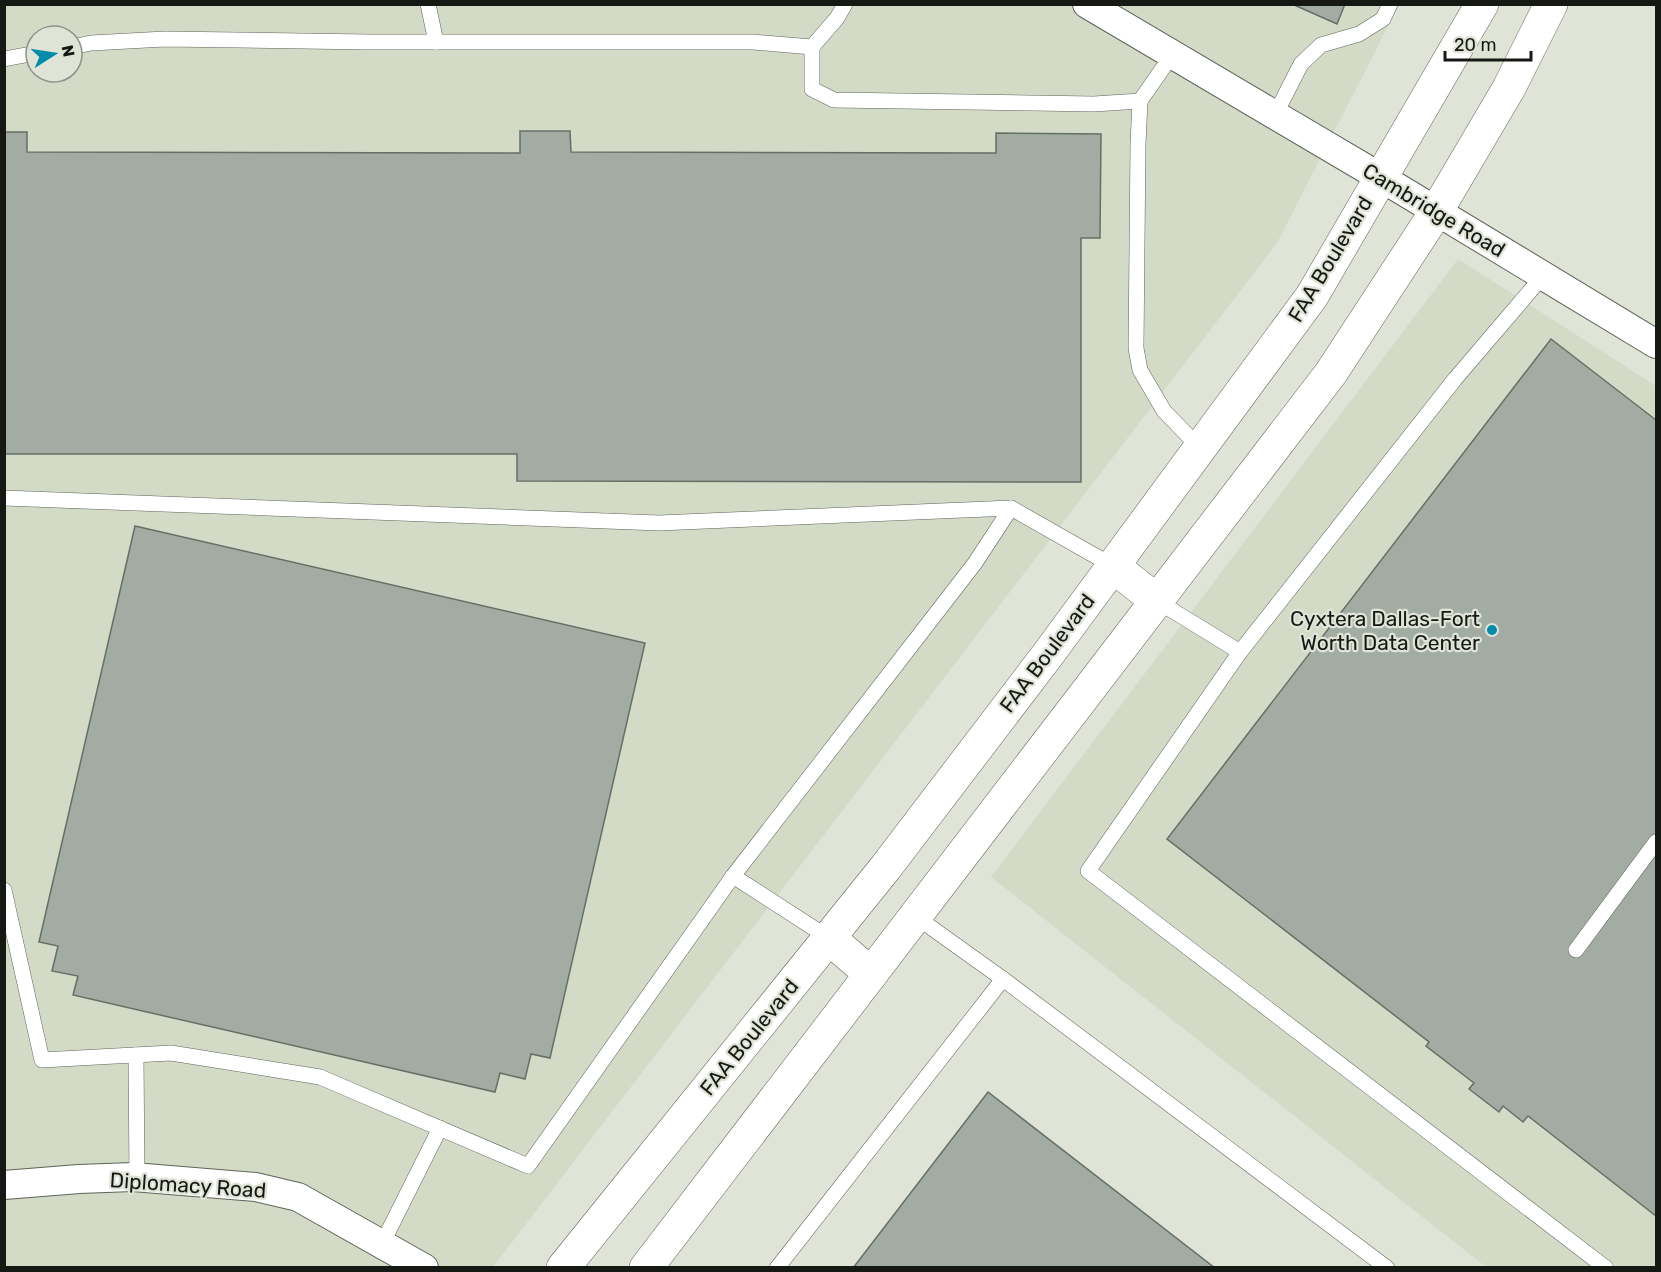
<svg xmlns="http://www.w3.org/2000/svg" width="1661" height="1272" font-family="Rubik,sans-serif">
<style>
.built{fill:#d3dbc7;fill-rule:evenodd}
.building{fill:#a2aca2;stroke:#666f66;stroke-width:1.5}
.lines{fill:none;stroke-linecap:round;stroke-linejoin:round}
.service-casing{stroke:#5f6458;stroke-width:16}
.minor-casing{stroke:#5f6458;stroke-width:30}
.tertiary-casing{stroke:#5f6458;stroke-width:34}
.service{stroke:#fff;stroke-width:15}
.minor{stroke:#fff;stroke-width:28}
.tertiary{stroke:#fff;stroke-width:33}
.poi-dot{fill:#008caa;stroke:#dfe4d7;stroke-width:2}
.labels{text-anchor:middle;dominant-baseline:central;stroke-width:4.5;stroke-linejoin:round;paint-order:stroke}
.street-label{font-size:21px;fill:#161813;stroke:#dfe4d7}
.poi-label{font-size:21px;fill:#161813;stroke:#dfe4d7;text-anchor:end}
</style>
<rect width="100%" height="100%" fill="#dfe4d7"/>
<g class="built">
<path d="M5,5H1399L1277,243L493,1267L5,1268ZM36,36H72V72H36Z"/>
<polygon points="1458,259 1656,386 1656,1267 1486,1267 991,877"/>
</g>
<g class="building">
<polygon points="1292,4 1345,4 1337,24"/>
<polygon points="520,131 570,131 571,152 996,153 996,133 1101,134 1100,238 1081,238 1081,482 517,481 517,454 4,454 4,132 27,132 27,152 520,153"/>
<polygon points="1551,339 1656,420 1656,1216 1528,1116 1523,1122 1503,1106 1499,1112 1469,1089 1474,1083 1426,1046 1429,1042 1167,839"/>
<polygon points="135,526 645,643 550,1058 531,1054 525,1079 500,1073 495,1092 73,995 78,976 52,971 58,946 39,942"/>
<polygon points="988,1092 1215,1268 853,1268"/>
</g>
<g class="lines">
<g class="service-casing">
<g id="service">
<polyline points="428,4 436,42"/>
<polyline points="72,47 91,43 165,39 368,42 753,42 812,47 837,18 845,4"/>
<polyline points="812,47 812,89 834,100 1094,104 1140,101 1172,55"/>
<polyline points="4,59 36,53"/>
<polyline points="1140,101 1138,144 1136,348 1140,370 1164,411 1200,448"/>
<polyline points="1275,115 1301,64 1321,45 1359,34 1383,19 1390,4"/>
<polyline points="4,498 659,523 1011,508 1113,566"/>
<polyline points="1157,601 1240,652 1088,871 1606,1268"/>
<polyline points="1240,652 1455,379 1543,276"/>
<polyline points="733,876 829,938"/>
<polyline points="4,890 42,1060 171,1053 320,1077 528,1166 733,876 975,563 1011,508"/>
<polyline points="915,916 1003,979 1387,1268"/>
<polyline points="1576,950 1656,842"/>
<polyline points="136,1055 137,1178"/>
<polyline points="382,1244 440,1128"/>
<polyline points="777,1268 1003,979"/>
</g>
</g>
<g class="minor-casing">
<g id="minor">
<polyline points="1087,4 1380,177 1656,344"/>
<polyline points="4,1185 79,1179 133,1177 256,1187 298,1197 424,1268"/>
</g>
</g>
<g class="tertiary-casing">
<g id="tertiary">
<polyline points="1113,566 1157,601"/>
<polyline points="829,938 871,974"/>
<polyline points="563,1268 886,867 1049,653 1312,296 1482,4"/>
<polyline points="646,1268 1331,373 1436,212 1509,88 1551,4"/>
</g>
</g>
<use href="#service" class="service"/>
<use href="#minor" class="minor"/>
<use href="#tertiary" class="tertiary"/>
</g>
<circle class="poi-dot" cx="1492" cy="630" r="6"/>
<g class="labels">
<g class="street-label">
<text transform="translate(1434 210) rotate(31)">Cambridge Road</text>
<text transform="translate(1330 259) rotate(-59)">FAA Boulevard</text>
<text transform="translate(1047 653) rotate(-53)">FAA Boulevard</text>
<text transform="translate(749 1037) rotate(-51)">FAA Boulevard</text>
<text transform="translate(188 1185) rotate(4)">Diplomacy Road</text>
</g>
<g class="poi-label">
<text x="1480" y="618">Cyxtera Dallas-Fort<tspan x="1480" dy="24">Worth Data Center</tspan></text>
</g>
</g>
<rect width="1661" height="1272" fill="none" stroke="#161813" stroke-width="12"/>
<g transform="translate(54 54) rotate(78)"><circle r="28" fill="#dfe4d7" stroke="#8f9289" stroke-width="1.5"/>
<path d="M0-4.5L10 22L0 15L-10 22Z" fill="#008caa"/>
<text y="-9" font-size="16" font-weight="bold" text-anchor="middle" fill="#161813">N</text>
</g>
<path d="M1445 51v9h86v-9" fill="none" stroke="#161813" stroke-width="3"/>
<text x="1454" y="51" font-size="18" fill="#161813" stroke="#dfe4d7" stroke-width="4.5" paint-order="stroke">20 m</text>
</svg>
